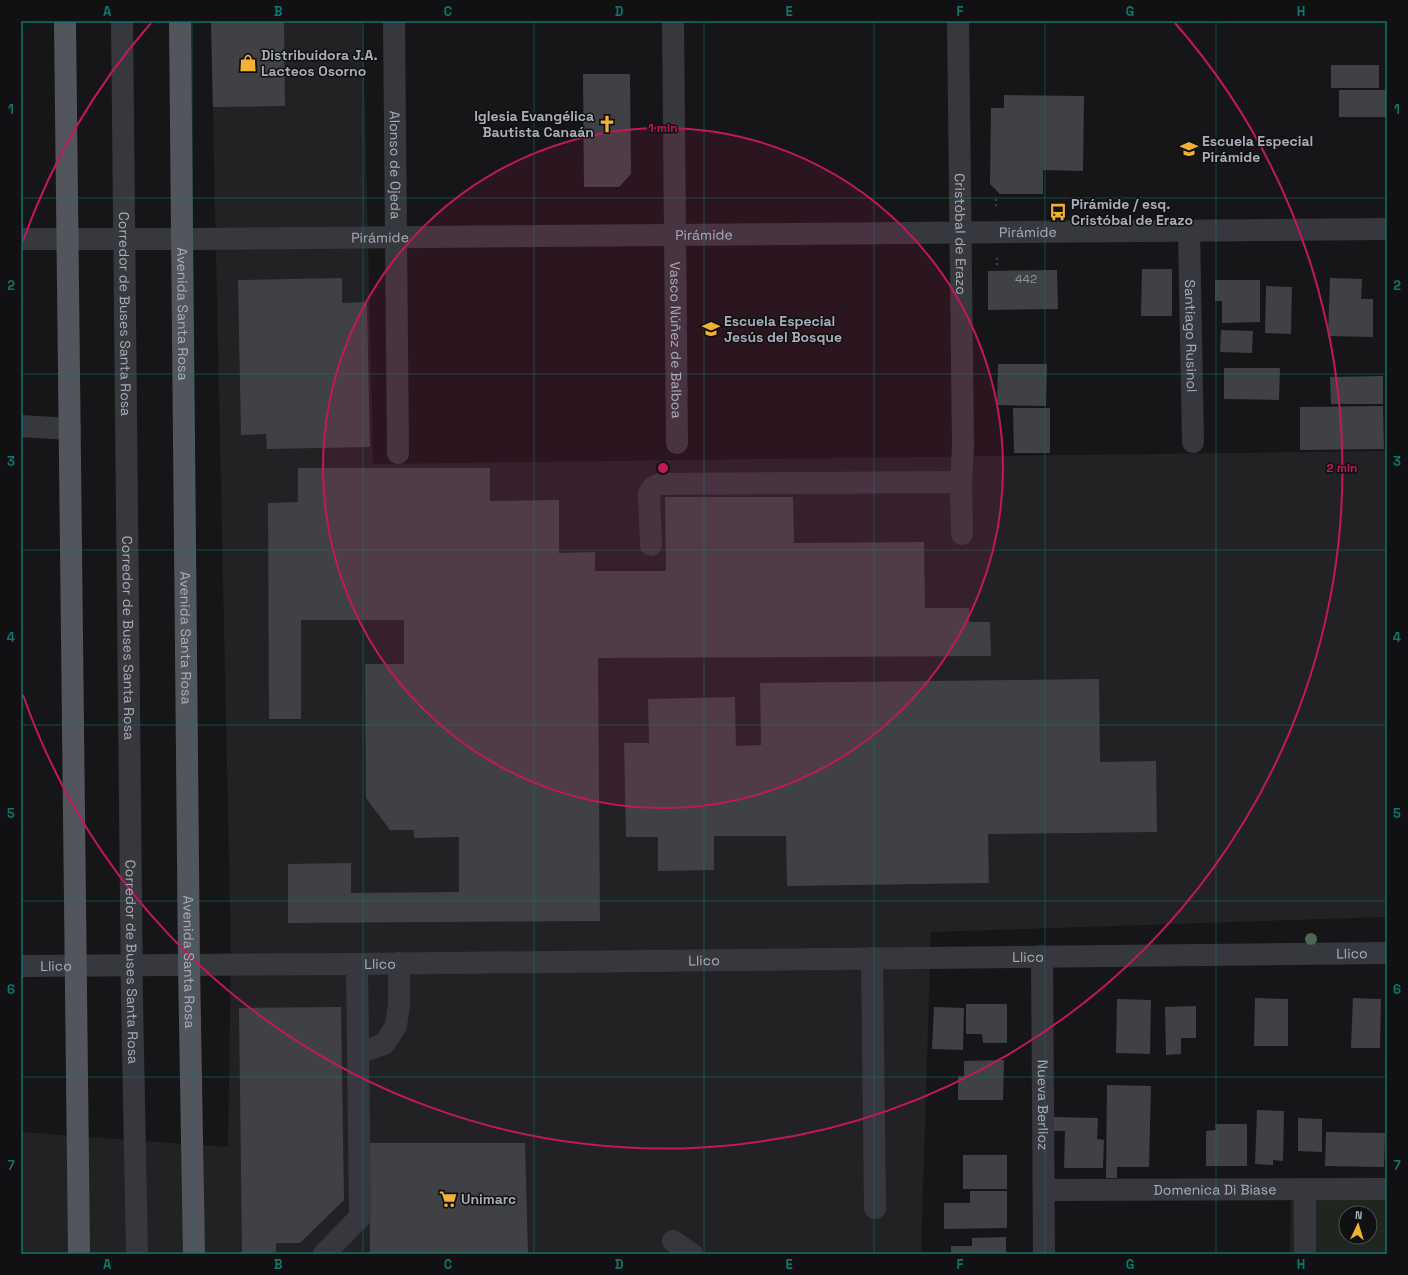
<svg xmlns="http://www.w3.org/2000/svg" width="1408" height="1275" font-family="'Space Grotesk',sans-serif">
<style>
.built{fill:#222225}
.green{fill:#1e261f;fill-rule:evenodd}
.building{fill:#404145}
.lines{fill:none;stroke-linecap:round;stroke-linejoin:round}
.path{stroke:#3d3f44;stroke-width:2.5;stroke-dasharray:2 3;stroke-linecap:butt}
.minor{stroke:#37383d;stroke-width:22}
.major{stroke:#53555c;stroke-width:22}
.tree{fill:#506452}
.grid{fill:none;stroke:#0f766e;stroke-width:1;stroke-opacity:0.55}
.ring{fill:none;stroke:#c2185b;stroke-width:2}
.labels{text-anchor:middle;dominant-baseline:central;stroke-width:3;stroke-linejoin:round;paint-order:stroke}
.number-label{font-size:12px;fill:#8e929b}
.poi-label{font-size:14px;font-weight:bold;fill:#a8adb8;stroke:#111113;text-anchor:start}
.street-label{font-size:14px;fill:#a8adb8;stroke:#111113}
.centre{fill:#c2185b;stroke:#111113;stroke-width:2}
.ring-label{font-size:12px;text-anchor:middle;font-weight:bold;fill:#c2185b;stroke:#111113;stroke-width:3;stroke-linejoin:round;paint-order:stroke}
.neatline{fill:none;stroke:#0f766e;stroke-width:1.5}
.grid-label{font-size:13px;text-anchor:middle;font-weight:bold;fill:#0f766e}
</style>
<rect width="100%" height="100%" fill="#161618"/>
<polygon class="built" points="211,21 363,21 373,464 1385,451 1385,917 931,932 921,1254 21,1254 21,1132 228,1147 231,953"/>
<path class="green" d="M1291,1194L1387,1195V1254H1290ZM1346,1213H1370V1237H1346Z"/>
<g class="building">
<polygon points="211,21 284,21 285,106 213,107"/>
<rect x="1331" y="65" width="48" height="23"/>
<polygon points="583,74 630,74 631,174 619,187 584,187"/>
<rect x="1339" y="90" width="47" height="27"/>
<polygon points="1004,95 1084,96 1083,171 1043,170 1043,194 1000,194 990,184 991,108 1004,108"/>
<polygon points="1142,269 1172,269 1172,316 1141,316"/>
<polygon points="1057,270 1058,309 988,310 988,271"/>
<polygon points="342,278 342,303 367,302 370,447 267,449 266,434 241,435 238,280"/>
<polygon points="1330,278 1362,279 1361,299 1373,299 1373,337 1328,336"/>
<polygon points="1215,280 1260,280 1260,322 1222,323 1222,301 1215,301"/>
<polygon points="1266,286 1292,287 1291,334 1265,333"/>
<polygon points="1221,330 1253,331 1252,353 1220,352"/>
<polygon points="998,364 1047,364 1046,406 997,405"/>
<polygon points="1224,368 1280,368 1279,400 1224,399"/>
<polygon points="1383,376 1383,404 1331,404 1330,377"/>
<polygon points="1383,406 1384,449 1300,450 1300,407"/>
<polygon points="1013,408 1050,408 1050,453 1014,453"/>
<polygon points="298,468 490,468 490,501 559,500 559,553 595,552 595,571 666,571 665,497 793,497 794,543 924,542 925,608 969,608 969,622 990,622 991,656 598,658 600,921 288,923 288,864 351,863 351,893 459,892 459,837 414,838 414,830 390,830 366,798 365,664 404,664 404,620 301,620 301,719 269,719 268,503 298,502"/>
<polygon points="1099,679 1100,762 1156,761 1157,832 988,834 989,883 787,886 786,836 714,836 714,870 658,871 658,837 626,837 624,743 649,743 648,699 735,697 736,746 761,745 760,683"/>
<polygon points="1255,998 1288,999 1288,1046 1254,1046"/>
<polygon points="1353,998 1381,999 1380,1048 1351,1048"/>
<polygon points="1117,999 1151,1000 1150,1054 1116,1053"/>
<polygon points="966,1004 1007,1004 1007,1043 983,1043 982,1034 966,1034"/>
<polygon points="1196,1006 1196,1038 1181,1038 1181,1054 1166,1055 1165,1007"/>
<polygon points="341,1007 344,1200 300,1243 276,1243 276,1254 242,1254 239,1008"/>
<polygon points="934,1007 964,1008 963,1050 932,1049"/>
<polygon points="1004,1060 1003,1100 958,1100 958,1076 964,1076 964,1061"/>
<polygon points="1107,1085 1151,1086 1149,1167 1117,1167 1117,1178 1106,1178"/>
<polygon points="1257,1110 1284,1111 1283,1161 1273,1160 1273,1165 1255,1164"/>
<polygon points="1053,1117 1098,1118 1097,1139 1104,1140 1103,1168 1064,1168 1065,1131 1053,1131"/>
<polygon points="1298,1118 1322,1119 1322,1152 1298,1151"/>
<polygon points="1215,1124 1247,1124 1247,1166 1206,1166 1206,1131 1216,1130"/>
<polygon points="1326,1132 1385,1133 1384,1167 1325,1166"/>
<polygon points="369,1143 525,1143 528,1254 370,1254"/>
<rect x="963" y="1155" width="44" height="34"/>
<polygon points="970,1191 1007,1191 1007,1228 944,1229 944,1203 970,1203"/>
<polygon points="1006,1237 1006,1254 951,1254 951,1246 972,1246 972,1238"/>
</g>
<g class="lines">
<g class="path">
<polyline points="996,199 996,207"/>
<polyline points="997,258 997,265"/>
</g>
<g class="minor">
<path id="s1" d="M122,21L132,999L137,1254"/>
<path id="s2" d="M394,21L398,453"/>
<path id="s3" d="M673,21L677,443"/>
<path id="s4" d="M958,21L963,446L961,482L962,534"/>
<path id="s5" d="M1189,231L1193,442"/>
<path id="s6" d="M21,239H182L1387,229"/>
<polyline points="21,426 70,429"/>
<polyline points="651,545 649,493 653,487 660,484 961,482"/>
<path id="s7" d="M1042,956L1044,1254"/>
<polyline points="872,958 875,1208"/>
<path id="s8" d="M21,966L357,964L1387,953"/>
<polyline points="359,1053 384,1044 396,1026 399,1004 399,963"/>
<path id="s9" d="M1044,1190L1387,1189"/>
<polyline points="1305,1190 1305,1254"/>
<polyline points="673,1241 692,1254"/>
<polyline points="324,1254 360,1217 357,964"/>
</g>
<g class="major">
<polyline points="65,21 79,1254"/>
<path id="s10" d="M180,21L189,965L194,1254"/>
</g>
</g>
<circle class="tree" cx="1311" cy="939" r="6"/>
<path class="grid" d="M192,21V1254M363,21V1254M534,21V1254M704,21V1254M874,21V1254M1045,21V1254M1216,21V1254M21,198H1387M21,374H1387M21,550H1387M21,725H1387M21,901H1387M21,1077H1387"/>
<circle cx="663" cy="468" r="340" fill="#c2185b" fill-opacity=".12"/>
<g class="ring">
<circle cx="663" cy="468" r="340"/>
<path d="M23 241A679 679 0 0 1 151 23M1175 23A679 679 0 1 1 23 695"/>
</g>
<defs>
<g id="shop-bare" transform="scale(1.38)"><path d="M-5-2.5h2.3a2.7 3.5 0 0 1 5.4 0H5L5.5 6h-11ZM-1.5-2.5h3a1.5 2.3 0 0 0-3 0Z" fill="#f2b134" stroke="#111113" stroke-width="2.5" paint-order="stroke"/></g>
<g id="church-bare" transform="scale(1.38)"><path d="M-1.2-6h2.4v3.5h3.3v2.4h-3.3V6h-2.4V-.1h-3.3v-2.4h3.3Z" fill="#f2b134" stroke="#111113" stroke-width="2.5" paint-order="stroke"/></g>
<g id="school-bare" transform="scale(1.38)"><path d="M0-5L7-2L0 1L-7-2ZM-4 1L0 2.5L4 1V4Q0 6-4 4Z" fill="#f2b134" stroke="#111113" stroke-width="2.5" paint-order="stroke"/></g>
<g id="bus-bare" transform="scale(1.38)"><path d="M-5-6H5V4H4V6H2V4H-2V6H-4V4H-5ZM-3.5-4V0h7V-4ZM-3.5 1.2v1.5H-2V1.2ZM2 1.2v1.5H3.5V1.2Z" fill="#f2b134" stroke="#111113" stroke-width="2.5" paint-order="stroke"/></g>
<g id="supermarket-bare" transform="scale(1.38)"><path d="M-6-5.5h2.5l.6 2H6L4.5 2H-2.5L-4.4-4H-6ZM-1.5 3.2a1.3 1.3 0 1 0 .1 0ZM3 3.2a1.3 1.3 0 1 0 .1 0Z" fill="#f2b134" stroke="#111113" stroke-width="2.5" paint-order="stroke"/></g>
</defs>
<g fill-rule="evenodd">
<use href="#shop-bare" x="248" y="63"/>
<use href="#church-bare" x="607" y="124"/>
<use href="#school-bare" x="1189" y="149"/>
<use href="#bus-bare" x="1058" y="212"/>
<use href="#school-bare" x="711" y="329"/>
<use href="#supermarket-bare" x="448" y="1199"/>
</g>
<g class="labels">
<g class="number-label">
<text x="1026" y="279">442</text>
</g>
<g class="poi-label">
<text x="261" y="55">Distribuidora J.A.<tspan x="261" dy="16">Lacteos Osorno</tspan></text>
<text x="594" y="116" text-anchor="end">Iglesia Evangélica<tspan x="594" dy="16">Bautista Canaán</tspan></text>
<text x="1202" y="141">Escuela Especial<tspan x="1202" dy="16">Pirámide</tspan></text>
<text x="1071" y="204">Pirámide / esq.<tspan x="1071" dy="16">Cristóbal de Erazo</tspan></text>
<text x="724" y="321">Escuela Especial<tspan x="724" dy="16">Jesús del Bosque</tspan></text>
<text x="461" y="1199">Unimarc</text>
</g>
<g class="street-label">
<text stroke="none"><textPath href="#s2" startOffset="144">Alonso de Ojeda</textPath></text>
<text stroke="none"><textPath href="#s6" startOffset="1007">Pirámide</textPath></text>
<text stroke="none"><textPath href="#s4" startOffset="213">Cristóbal de Erazo</textPath></text>
<text stroke="none"><textPath href="#s6" startOffset="683">Pirámide</textPath></text>
<text stroke="none"><textPath href="#s6" startOffset="359">Pirámide</textPath></text>
<text stroke="none"><textPath href="#s1" startOffset="293">Corredor de Buses Santa Rosa</textPath></text>
<text stroke="none"><textPath href="#s10" startOffset="293">Avenida Santa Rosa</textPath></text>
<text stroke="none"><textPath href="#s5" startOffset="105">Santiago Rusinol</textPath></text>
<text stroke="none"><textPath href="#s3" startOffset="319">Vasco Núñez de Balboa</textPath></text>
<text stroke="none"><textPath href="#s1" startOffset="617">Corredor de Buses Santa Rosa</textPath></text>
<text stroke="none"><textPath href="#s10" startOffset="617">Avenida Santa Rosa</textPath></text>
<text stroke="none"><textPath href="#s8" startOffset="1331">Llico</textPath></text>
<text stroke="none"><textPath href="#s8" startOffset="1007">Llico</textPath></text>
<text stroke="none"><textPath href="#s8" startOffset="683">Llico</textPath></text>
<text stroke="none"><textPath href="#s1" startOffset="941">Corredor de Buses Santa Rosa</textPath></text>
<text stroke="none"><textPath href="#s10" startOffset="941">Avenida Santa Rosa</textPath></text>
<text stroke="none"><textPath href="#s8" startOffset="359">Llico</textPath></text>
<text stroke="none"><textPath href="#s8" startOffset="35">Llico</textPath></text>
<text stroke="none"><textPath href="#s7" startOffset="149">Nueva Berlioz</textPath></text>
<text stroke="none"><textPath href="#s9" startOffset="171">Domenica Di Biase</textPath></text>
</g>
</g>
<circle cx="663" cy="468" r="6" class="centre"/>
<g class="ring-label">
<text x="663" y="132">1 min</text>
<text x="1342" y="472">2 min</text>
</g>
<rect width="1408" height="1275" fill="none" stroke="#111113" stroke-width="44"/>
<g transform="translate(1358 1225) rotate(4)"><circle r="19" fill="#111113" stroke="#4d4f55"/>
<path d="M0-3L7 15L0 10L-7 15Z" fill="#f2b134"/>
<text y="-6" font-size="11" font-weight="bold" text-anchor="middle" fill="#a8adb8">N</text>
</g>
<rect x="22" y="22" width="1364" height="1231" class="neatline"/>
<g class="grid-label">
<text x="107" y="16">A</text>
<text x="278" y="16">B</text>
<text x="448" y="16">C</text>
<text x="619" y="16">D</text>
<text x="789" y="16">E</text>
<text x="960" y="16">F</text>
<text x="1130" y="16">G</text>
<text x="1301" y="16">H</text>
<text x="11" y="114">1</text>
<text x="1397" y="114">1</text>
<text x="11" y="290">2</text>
<text x="1397" y="290">2</text>
<text x="11" y="466">3</text>
<text x="1397" y="466">3</text>
<text x="11" y="642">4</text>
<text x="1397" y="642">4</text>
<text x="11" y="818">5</text>
<text x="1397" y="818">5</text>
<text x="11" y="994">6</text>
<text x="1397" y="994">6</text>
<text x="11" y="1170">7</text>
<text x="1397" y="1170">7</text>
<text x="107" y="1269">A</text>
<text x="278" y="1269">B</text>
<text x="448" y="1269">C</text>
<text x="619" y="1269">D</text>
<text x="789" y="1269">E</text>
<text x="960" y="1269">F</text>
<text x="1130" y="1269">G</text>
<text x="1301" y="1269">H</text>
</g>
</svg>
